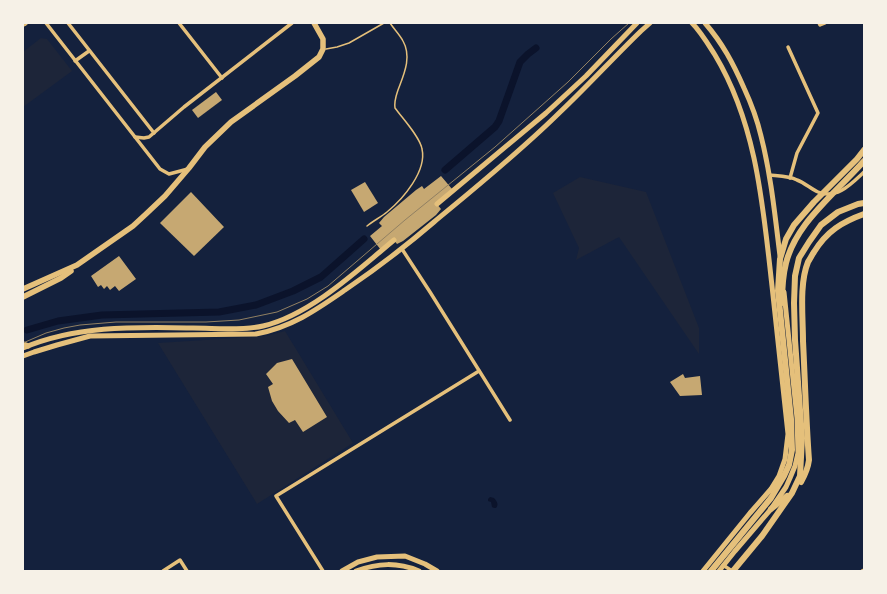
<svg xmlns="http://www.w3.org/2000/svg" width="887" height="594" font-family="'Sofia Sans Condensed',sans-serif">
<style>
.green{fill:#1d2539}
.water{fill:#0b132b}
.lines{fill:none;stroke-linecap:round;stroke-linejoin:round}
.canal{stroke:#0b132b;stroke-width:7}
.building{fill:#c6a872}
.service{stroke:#e5c07b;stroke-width:1.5}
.minor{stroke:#e5c07b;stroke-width:3.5}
.secondary{stroke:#e5c07b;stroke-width:5}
.primary{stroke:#e5c07b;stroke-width:5.5}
.motorway{stroke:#e5c07b;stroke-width:6}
.tram{stroke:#918062;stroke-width:1}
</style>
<rect width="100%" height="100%" fill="#14213d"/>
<g class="green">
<polygon points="41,38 47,39 72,71 23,107 23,52"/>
<polygon points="580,177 646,192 699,328 699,354 619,237 576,260 579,248 553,193"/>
<polygon points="285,331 353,443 257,504 158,343 266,336"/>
</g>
<path class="water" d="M490,497L494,498C497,501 499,505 496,508H494L492,507L491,502L488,501V499Z"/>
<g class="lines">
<g class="canal">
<polyline points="445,170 495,127 499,121 520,62 528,54 536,48"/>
<polyline points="27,330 58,321 102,315 219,312 256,305 293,291 321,277 364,239"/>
</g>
</g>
<g class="building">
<polygon points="216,92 222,100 198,118 192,110"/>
<polygon points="441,176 452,189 436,203 441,209 436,215 403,241 397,244 393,239 381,250 370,236 382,226 379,223 384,217 416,190 422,186 424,189"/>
<polygon points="365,182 378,203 364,212 351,190"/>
<polygon points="191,192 224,227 194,256 160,223"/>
<polygon points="119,256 136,279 119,291 115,286 110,290 107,286 104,289 101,285 98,287 91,276"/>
<polygon points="292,359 327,417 303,432 295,420 289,423 278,411 272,401 268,387 273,384 266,374 277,363"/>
<polygon points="683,374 685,378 700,376 702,395 680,396 670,382"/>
</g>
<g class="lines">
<g class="service">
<polyline points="326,49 337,47 349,43 384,23"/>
<path d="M367,226C373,221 381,217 387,212C403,199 427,171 422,149C420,137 403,119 395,108C394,101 396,96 398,90C404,74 412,57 403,41C400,35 394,29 390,23"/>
</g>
<g class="minor">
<polyline points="46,23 160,169 169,174 188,169"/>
<polyline points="68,23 154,133"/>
<polyline points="179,23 222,78"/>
<polyline points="819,23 820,25 825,23"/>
<polyline points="788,47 818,113 797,153 790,178"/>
<polyline points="75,61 89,51"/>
<polyline points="135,137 144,138 149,137 184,107 292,23"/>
<path d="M769,175C778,176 789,176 797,180C805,183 811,189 818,192C837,200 852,183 864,172"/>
<polyline points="402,249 430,292 510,420"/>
<polyline points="723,565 732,571"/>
<polyline points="163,571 180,560 187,571"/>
<polyline points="323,571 276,496 479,371"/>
<polyline points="862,571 864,570"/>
</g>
<g class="secondary">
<path d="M692,23C701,32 708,44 715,55C757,125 763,207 772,286C777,335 783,385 788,434L785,459L779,476L771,489L750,513L703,571"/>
<path d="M705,23C723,44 733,63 744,88C751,103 757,119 761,136C771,175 775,216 780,256"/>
<polyline points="437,204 546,113 586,76 637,23"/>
<path d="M23,348C77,325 136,327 193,328C215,328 241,331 263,326C310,315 358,270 394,240"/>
<path d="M23,356L34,352L57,345L90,336L256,334C292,327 316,310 345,290C376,269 406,246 434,222C475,188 517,154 555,117C585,89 612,59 641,31L650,23"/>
<polyline points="342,571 358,562 377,557 405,556 425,564 437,571"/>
<path d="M356,571C378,563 397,562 419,571"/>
<polyline points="719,571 735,551 771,509 786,487 790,478 795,466 798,453 797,418 784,292"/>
</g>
<g class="primary">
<polyline points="23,24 25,23"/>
<polyline points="23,289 77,265 133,226 146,214 165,196 189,168 205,147 231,122 295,76 319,57 323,49 323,39 314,23"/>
<polyline points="23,297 61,278 71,271"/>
<polyline points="23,344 28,346"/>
</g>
<g class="motorway">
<path d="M782,303C782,291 783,275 786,263C794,232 817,210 838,188C847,179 856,170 864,161"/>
<path d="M801,482C805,475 808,468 809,460C806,420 805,381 803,341C803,317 799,284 808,262C810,259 812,255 814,252C827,231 842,222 864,214"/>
<polyline points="771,509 787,496"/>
<polyline points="711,571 771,498 784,476 789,465 792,450 791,419 778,291 780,259 786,239 794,225 814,202 857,159 864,150"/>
<polyline points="733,571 762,536 792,493 800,476 802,438 795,340 794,303 795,276 799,258 809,242 821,225 838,212 858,204 864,203"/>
</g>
<polyline class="tram" points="23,343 46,333 64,328 80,325 116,322 206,322 239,320 277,312 307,299 328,286 405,220 495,147 568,82 611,39 629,23"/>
</g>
<rect width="887" height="594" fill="none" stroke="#f6f1e7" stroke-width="48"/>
</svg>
